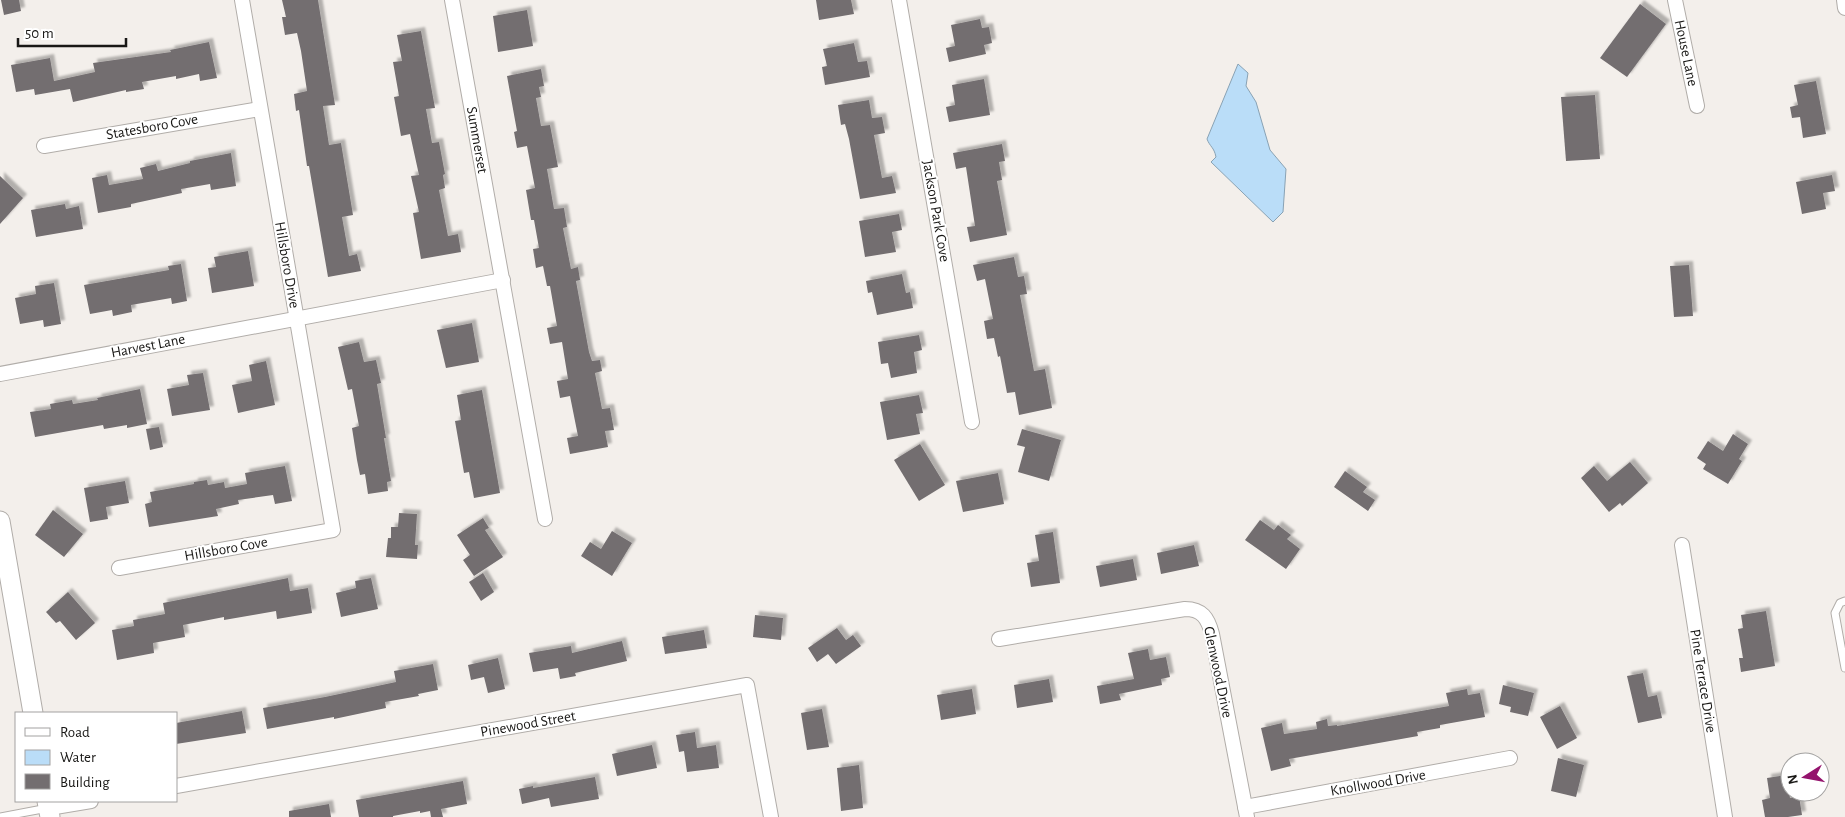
<svg xmlns="http://www.w3.org/2000/svg" width="1845" height="817" font-family="'Alegreya Sans',sans-serif">
<style>
.water{fill:#baddf8;stroke:#89a2b4}
.building{fill:#736e70;filter:url(#shadow)}
.lines{fill:none;stroke-linecap:round;stroke-linejoin:round}
.lane-casing{stroke:#b1ada9;stroke-width:9}
.street-casing{stroke:#b1ada9;stroke-width:16}
.secondary-casing{stroke:#b1ada9;stroke-width:21}
.lane{stroke:#fff;stroke-width:7}
.street{stroke:#fff;stroke-width:14}
.secondary{stroke:#fff;stroke-width:19}
.labels{text-anchor:middle;dominant-baseline:central;stroke-width:4;stroke-linejoin:round;paint-order:stroke}
.street-label{font-size:15px;fill:#181715;stroke:#fff}
</style>
<defs>
<filter id="shadow"><feDropShadow dx="4" dy="-4" stdDeviation="1" flood-color="#0004"/></filter>
</defs>
<rect width="100%" height="100%" fill="#f3efeb"/>
<path class="water" d="M1238,64L1248,73L1246,86L1256,102L1270,150L1286,169L1283,212L1273,222L1211,162L1216,157C1214,147 1210,147 1207,139Z"/>
<g class="building">
<polygon points="1,0 19,0 21,11 4,15"/>
<polygon points="282,0 318,0 335,105 323,106 329,145 341,143 353,215 342,217 349,256 357,254 361,271 328,277 309,166 307,166 299,110 296,111 294,94 307,91 301,51 297,33 285,35 282,17 286,17"/>
<polygon points="816,0 851,0 854,14 819,20"/>
<polygon points="1640,4 1666,24 1627,77 1600,58"/>
<polygon points="527,10 533,46 498,52 493,16"/>
<polygon points="980,19 982,28 989,27 992,43 984,45 986,54 949,62 946,48 955,46 951,25"/>
<polygon points="421,31 435,108 426,109 432,143 439,142 445,174 443,175 445,188 439,190 448,236 458,234 461,252 421,259 413,213 419,212 411,176 419,175 410,134 401,136 394,97 399,96 393,62 402,61 397,35"/>
<polygon points="209,42 217,78 200,81 199,74 176,79 176,76 142,82 144,89 126,92 126,90 73,102 70,89 35,95 34,89 16,92 11,65 50,58 54,81 95,72 93,63 171,52 170,50"/>
<polygon points="854,43 858,62 867,61 870,77 825,85 822,67 827,66 823,49"/>
<polygon points="541,69 544,86 539,87 541,97 536,98 541,126 550,125 558,167 547,169 554,209 564,208 567,227 563,228 571,269 578,267 580,280 576,281 589,352 592,361 600,360 602,371 595,373 602,409 610,408 614,430 605,431 608,447 570,454 567,438 578,436 570,396 560,398 557,381 568,379 562,342 550,344 547,328 557,326 550,286 547,286 543,266 536,268 533,249 539,248 534,220 531,220 526,190 535,188 527,146 517,148 514,132 517,131 507,76"/>
<polygon points="984,79 990,115 949,122 946,107 955,105 952,85"/>
<polygon points="1816,81 1826,134 1803,138 1800,117 1792,118 1790,107 1798,105 1794,85"/>
<polygon points="1595,95 1600,159 1566,161 1561,97"/>
<polygon points="869,100 872,118 882,117 885,133 874,135 882,178 892,176 896,193 860,199 849,139 845,124 841,125 838,105"/>
<polygon points="1002,144 1005,161 999,162 1002,180 997,181 1007,235 970,242 967,227 975,226 966,167 956,169 953,153"/>
<polygon points="231,153 236,186 211,190 210,184 181,189 182,193 131,204 131,207 98,213 92,178 107,175 109,185 143,179 140,168 156,164 158,171 190,163 190,161"/>
<polygon points="1832,175 1835,191 1823,193 1826,209 1802,214 1796,182"/>
<polygon points="0,176 23,198 0,224"/>
<polygon points="65,204 66,209 79,206 83,229 36,237 31,210"/>
<polygon points="899,214 902,230 892,232 896,252 865,257 859,221"/>
<polygon points="248,251 254,286 212,293 208,268 216,267 214,257"/>
<polygon points="1014,257 1018,277 1024,276 1027,294 1020,295 1034,371 1045,369 1052,408 1019,415 1015,392 1007,393 1000,356 998,357 994,338 987,339 984,321 993,319 985,279 977,281 973,265"/>
<polygon points="181,264 187,301 172,304 171,298 131,305 132,312 113,316 112,310 90,314 84,285 169,270 168,266"/>
<polygon points="1689,265 1693,316 1674,317 1670,266"/>
<polygon points="902,274 906,293 910,292 913,308 877,315 872,292 868,293 866,281"/>
<polygon points="54,283 61,324 44,327 43,320 20,324 15,298 36,294 35,286"/>
<polygon points="472,323 479,362 446,368 437,330"/>
<polygon points="919,335 922,350 914,352 917,373 891,378 888,363 881,364 878,342"/>
<polygon points="359,342 364,362 376,360 381,383 377,384 386,438 384,438 391,481 387,482 388,491 368,494 365,474 360,475 357,460 352,428 359,426 352,389 348,390 338,347"/>
<polygon points="266,361 275,405 238,413 232,385 252,381 249,365"/>
<polygon points="203,373 210,410 172,416 167,389 189,385 187,375"/>
<polygon points="140,389 147,424 127,428 127,425 104,429 103,425 35,437 30,412 51,409 50,404 72,400 73,404 98,400 97,398"/>
<polygon points="482,390 500,493 474,498 469,472 464,473 455,421 461,420 457,395"/>
<polygon points="919,395 923,413 916,414 920,434 887,440 880,402"/>
<polygon points="159,427 163,447 150,450 146,429"/>
<polygon points="1022,429 1061,440 1049,481 1018,472 1025,447 1017,445"/>
<polygon points="1733,434 1748,444 1739,459 1742,461 1728,484 1703,469 1706,464 1697,458 1708,441 1723,451"/>
<polygon points="920,444 945,485 919,501 894,460"/>
<polygon points="1630,462 1648,483 1622,506 1620,503 1609,512 1581,478 1594,466 1607,481"/>
<polygon points="285,466 292,501 275,504 273,495 238,500 239,504 216,509 218,516 149,527 145,504 152,502 150,492 194,484 194,482 207,480 208,485 224,482 225,488 247,484 245,473"/>
<polygon points="1345,471 1367,487 1363,492 1375,500 1368,511 1334,487"/>
<polygon points="998,473 1004,504 963,512 956,481"/>
<polygon points="125,481 129,503 106,507 108,519 90,522 84,488"/>
<polygon points="53,510 83,534 64,557 35,535"/>
<polygon points="399,513 417,514 415,545 418,545 417,559 386,557 388,538 391,538 391,527 398,527"/>
<polygon points="483,518 489,528 485,530 503,557 474,576 463,560 470,555 457,535"/>
<polygon points="1260,520 1274,530 1278,525 1291,535 1287,539 1300,549 1286,569 1245,540"/>
<polygon points="612,531 632,543 612,576 581,556 590,542 601,549"/>
<polygon points="1053,532 1060,583 1031,587 1027,563 1039,561 1035,535"/>
<polygon points="1194,545 1199,566 1161,574 1157,553"/>
<polygon points="1133,559 1137,580 1100,587 1096,566"/>
<polygon points="483,573 494,592 481,601 469,582"/>
<polygon points="288,578 290,591 308,588 312,613 277,619 276,611 224,620 224,617 183,625 185,637 153,643 154,653 117,660 112,630 134,626 133,620 165,614 163,603"/>
<polygon points="371,578 378,609 341,617 336,593 356,588 355,581"/>
<polygon points="68,592 95,623 76,640 60,621 56,623 46,612"/>
<polygon points="1766,611 1775,666 1741,672 1739,658 1743,658 1738,629 1743,628 1741,615"/>
<polygon points="755,615 783,618 781,640 753,637"/>
<polygon points="837,628 846,640 853,635 861,646 836,664 828,654 817,662 808,648"/>
<polygon points="704,630 707,648 665,654 662,637"/>
<polygon points="622,641 627,661 575,673 576,676 560,679 558,668 533,672 529,653 571,646 572,653"/>
<polygon points="1148,649 1150,660 1166,657 1170,677 1161,679 1162,685 1119,694 1121,700 1100,704 1097,686 1134,679 1128,653"/>
<polygon points="498,658 505,689 488,693 484,677 471,680 468,665"/>
<polygon points="433,664 438,690 418,694 419,696 385,702 386,708 334,719 334,717 267,729 263,708 325,697 396,682 394,671"/>
<polygon points="1643,673 1648,697 1657,695 1662,718 1638,723 1627,676"/>
<polygon points="1049,679 1053,702 1017,708 1014,685"/>
<polygon points="1503,685 1534,693 1528,716 1510,712 1511,707 1499,704"/>
<polygon points="972,689 976,714 941,720 937,695"/>
<polygon points="1467,689 1468,695 1480,693 1485,717 1440,725 1440,728 1417,732 1418,736 1289,759 1291,766 1271,771 1261,728 1282,723 1284,734 1317,729 1316,722 1327,719 1328,726 1337,725 1337,726 1449,706 1446,693"/>
<polygon points="1560,706 1577,738 1557,749 1540,717"/>
<polygon points="822,709 829,747 807,750 801,713"/>
<polygon points="242,711 246,733 176,744 176,723"/>
<polygon points="695,732 697,748 716,745 719,768 687,772 684,751 679,752 676,735"/>
<polygon points="652,745 657,768 617,776 612,754"/>
<polygon points="1558,758 1584,765 1576,797 1551,791"/>
<polygon points="859,765 863,808 841,811 837,768"/>
<polygon points="1786,775 1790,798 1799,796 1802,815 1788,817 1765,817 1762,800 1770,798 1767,778"/>
<polygon points="595,777 599,799 551,807 549,798 522,804 519,789 533,786 533,788"/>
<polygon points="463,781 467,804 441,809 443,817 431,817 430,811 420,813 420,811 393,816 393,817 359,817 356,800"/>
<polygon points="329,804 331,817 289,817 289,811"/>
</g>
<g class="lines">
<g class="lane-casing">
<g id="lane">
<polyline points="1845,601 1840,603 1835,613 1845,668"/>
<polyline points="0,817 48,808"/>
</g>
</g>
<g class="street-casing">
<g id="street">
<polyline points="452,0 545,519"/>
<polyline points="899,0 972,422"/>
<polyline points="1675,0 1697,106"/>
<polyline points="1844,0 1845,8"/>
<polyline points="44,146 260,109"/>
<polyline points="0,374 503,280"/>
<polyline points="1682,545 1725,817"/>
<polyline points="119,568 333,530 242,0"/>
<path d="M999,639L1185,609C1202,609 1208,618 1212,634L1247,817"/>
<polyline points="176,786 747,685 771,817"/>
<polyline points="1245,807 1510,758"/>
<polyline points="49,808 91,801"/>
</g>
</g>
<g class="secondary-casing">
<g id="secondary">
<polyline points="0,521 33,713"/>
<polyline points="47,801 50,817"/>
</g>
</g>
<use href="#lane" class="lane"/>
<use href="#street" class="street"/>
<use href="#secondary" class="secondary"/>
</g>
<g class="labels">
<g class="street-label">
<text transform="translate(1686 53) rotate(78)">House Lane</text>
<text transform="translate(152 127) rotate(-10)">Statesboro Cove</text>
<text transform="translate(477 140) rotate(80)">Summerset</text>
<text transform="translate(936 211) rotate(80)">Jackson Park Cove</text>
<text transform="translate(287 265) rotate(80)">Hillsboro Drive</text>
<text transform="translate(148 346) rotate(-11)">Harvest Lane</text>
<text transform="translate(226 549) rotate(-10)">Hillsboro Cove</text>
<text transform="translate(1218 672) rotate(78)">Glenwood Drive</text>
<text transform="translate(1703 681) rotate(81)">Pine Terrace Drive</text>
<text transform="translate(528 724) rotate(-10)">Pinewood Street</text>
<text transform="translate(1378 783) rotate(-10)">Knollwood Drive</text>
</g>
</g>
<rect x="15" y="712" width="162" height="90" fill="#ffffff" stroke="#a3a2a1"/>
<rect x="25" y="728" width="25" height="8" fill="#ffffff" stroke="#a3a2a1"/>
<text x="60" y="737" font-size="15" fill="#181715">Road</text>
<rect x="25" y="750" width="25" height="15" fill="#baddf8" stroke="#a3a2a1"/>
<text x="60" y="762" font-size="15" fill="#181715">Water</text>
<rect x="25" y="774" width="25" height="15" fill="#736e70" stroke="#a3a2a1"/>
<text x="60" y="787" font-size="15" fill="#181715">Building</text>
<g transform="translate(1805 777) rotate(259)"><circle r="24" fill="#ffffff" stroke="#a3a2a1"/>
<path d="M0-4L9 19L0 12L-9 19Z" fill="#94136d"/>
<text y="-8" font-size="14" font-weight="bold" text-anchor="middle" fill="#181715">N</text>
</g>
<path d="M18 38v8h108v-8" fill="none" stroke="#181715" stroke-width="2.5"/>
<text x="25" y="38" font-size="15" fill="#181715" stroke="#ffffff" stroke-width="4" paint-order="stroke">50 m</text>
</svg>
